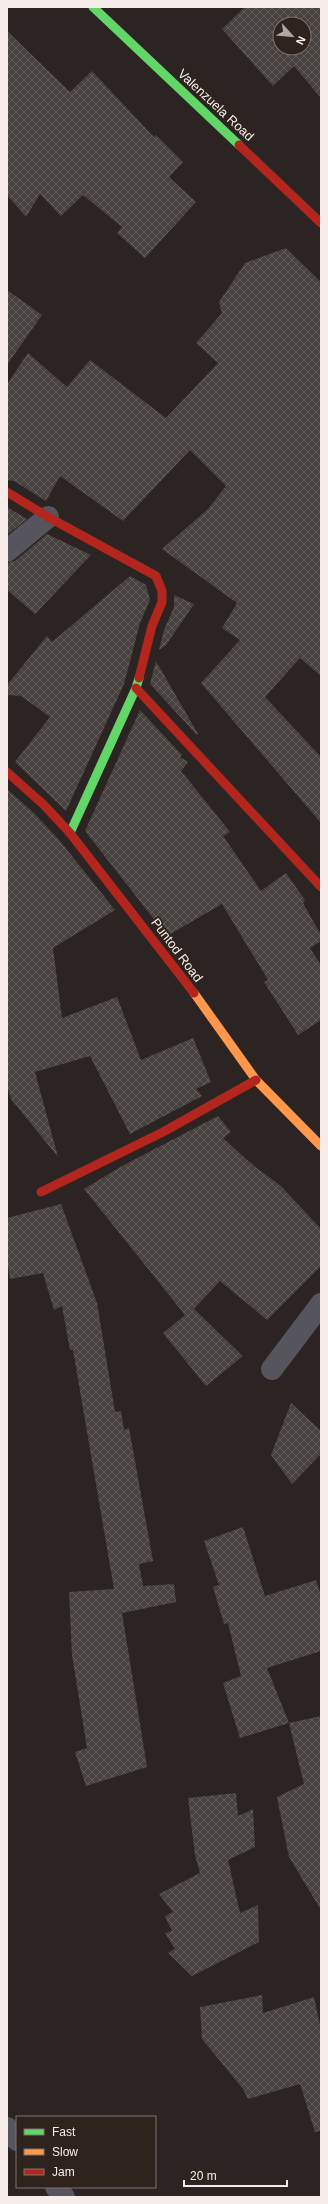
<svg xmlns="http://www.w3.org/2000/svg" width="328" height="2204" font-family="Helvetica,sans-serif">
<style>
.building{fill:url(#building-cross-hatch);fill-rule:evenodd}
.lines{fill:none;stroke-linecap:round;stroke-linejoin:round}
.street{stroke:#56545d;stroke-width:22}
.fast{stroke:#63d668;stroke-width:9}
.slow{stroke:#ff974d;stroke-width:9}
.jam{stroke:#b3261e;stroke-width:9}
.labels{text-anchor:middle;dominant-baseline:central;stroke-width:3.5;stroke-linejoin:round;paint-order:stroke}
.street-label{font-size:13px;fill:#f6edea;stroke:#2f231e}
</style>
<defs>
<pattern id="building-cross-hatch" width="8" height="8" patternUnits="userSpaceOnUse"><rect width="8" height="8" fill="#47413f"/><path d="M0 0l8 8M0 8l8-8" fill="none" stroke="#625d5b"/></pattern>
</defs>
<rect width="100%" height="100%" fill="#2b2422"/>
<g class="building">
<path d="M245,7H321V98L294,66L273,86L222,29ZM280,24H304V48H280Z"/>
<polygon points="7,31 70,92 92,71 154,137 156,135 183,162 169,177 196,202 145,258 117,233 122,227 83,195 61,216 40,194 26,217 7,195"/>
<polygon points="286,248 321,282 321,676 300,658 265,697 321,757 321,823 201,683 240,640 222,628 237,603 162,549 208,509 226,486 190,450 123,521 60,476 46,501 14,481 7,480 7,384 28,353 67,387 90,360 166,418 218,363 196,343 222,313 219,302 245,263"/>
<polygon points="7,290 42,315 7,365"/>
<polygon points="7,507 27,519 7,535"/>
<polygon points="47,534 91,555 35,614 7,590 7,563 15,561"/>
<polygon points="130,576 146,585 150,600 140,623 124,684 66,811 15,762 50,717 21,696 7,695 7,685 47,636 52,642"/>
<polygon points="174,595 194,604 166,645 159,650 164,630 174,607"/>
<polygon points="156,661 198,734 197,735 150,684"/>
<polygon points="140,710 182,755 180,757 188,762 181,771 230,832 223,836 261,891 286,873 305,900 303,903 321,935 321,941 310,948 321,965 321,1020 298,1035 264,982 268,980 222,904 167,936 85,831"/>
<polygon points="7,789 35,814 60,841 115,910 53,948 62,1018 117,997 141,1060 193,1038 211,1082 196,1089 202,1096 130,1134 90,1056 35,1072 58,1157 11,1099 7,1086"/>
<polygon points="218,1116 231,1132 223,1138 254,1166 281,1186 321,1229 321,1266 267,1320 220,1281 194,1309 243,1356 206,1386 163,1333 185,1315 84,1189 122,1166"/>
<polygon points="61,1204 97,1303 115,1412 121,1411 124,1430 129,1428 153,1561 139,1564 143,1586 174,1584 176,1602 122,1613 147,1767 86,1786 75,1752 87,1748 72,1655 69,1592 114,1589 73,1350 70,1350 62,1306 54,1310 43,1273 10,1279 7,1260 7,1218"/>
<polygon points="291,1403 321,1431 321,1454 292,1484 271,1455"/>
<polygon points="243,1527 265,1596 316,1580 321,1596 321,1651 267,1668 289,1723 240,1738 223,1683 241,1676 228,1623 224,1624 213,1587 219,1585 204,1541"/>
<polygon points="321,1716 321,1910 289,1857 277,1797 304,1784 289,1723"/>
<polygon points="236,1793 238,1816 253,1809 255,1847 228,1860 240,1913 258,1905 259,1942 192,1976 168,1953 175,1949 165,1933 172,1931 165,1916 173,1912 159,1894 200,1873 195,1855 188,1798"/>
<polygon points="262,1995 263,2013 314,1997 321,2030 321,2131 315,2132 300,2084 248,2099 243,2089 202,2039 200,2007"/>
</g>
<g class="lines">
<g class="street">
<polyline points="7,551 48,517"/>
<polyline points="272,1369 321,1304"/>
<polyline points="7,2128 17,2140"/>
<polyline points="56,2187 64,2197"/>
</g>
<g class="fast">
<polyline points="93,7 239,145"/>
<polyline points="70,833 136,688 139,678"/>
</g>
<polyline class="slow" points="194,993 256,1080 321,1146"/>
<g class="jam">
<polyline points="239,145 321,223"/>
<polyline points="7,492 48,517 156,576 162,591 162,602 152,626 139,678"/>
<polyline points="136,688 321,887"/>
<polyline points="7,772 44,805 70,833 194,993"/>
<polyline points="41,1192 163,1132 256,1080"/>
</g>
</g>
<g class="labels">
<g class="street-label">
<text transform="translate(216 105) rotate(43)">Valenzuela Road</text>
<text transform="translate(177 950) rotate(53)">Puntod Road</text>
</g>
</g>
<rect width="328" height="2204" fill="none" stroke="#f6edea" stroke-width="16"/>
<rect x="16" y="2116" width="140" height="72" fill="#2f231e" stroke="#7f7470"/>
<rect x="24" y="2129" width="20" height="6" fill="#63d668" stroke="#7f7470"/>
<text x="52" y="2136" font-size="12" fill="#f6edea">Fast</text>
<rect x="24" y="2149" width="20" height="6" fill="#ff974d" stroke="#7f7470"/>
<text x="52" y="2156" font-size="12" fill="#f6edea">Slow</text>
<rect x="24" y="2169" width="20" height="6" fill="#b3261e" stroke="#7f7470"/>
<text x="52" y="2176" font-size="12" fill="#f6edea">Jam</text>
<g transform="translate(292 36) rotate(117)"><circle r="19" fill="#2f231e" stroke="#7f7470"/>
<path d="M0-3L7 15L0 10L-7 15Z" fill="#afa7a4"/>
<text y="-6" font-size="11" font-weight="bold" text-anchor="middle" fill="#f6edea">N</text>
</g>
<path d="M184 2180v6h103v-6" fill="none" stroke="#f6edea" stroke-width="2"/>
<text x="190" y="2180" font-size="12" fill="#f6edea" stroke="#2f231e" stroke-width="3" paint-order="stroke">20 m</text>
</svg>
